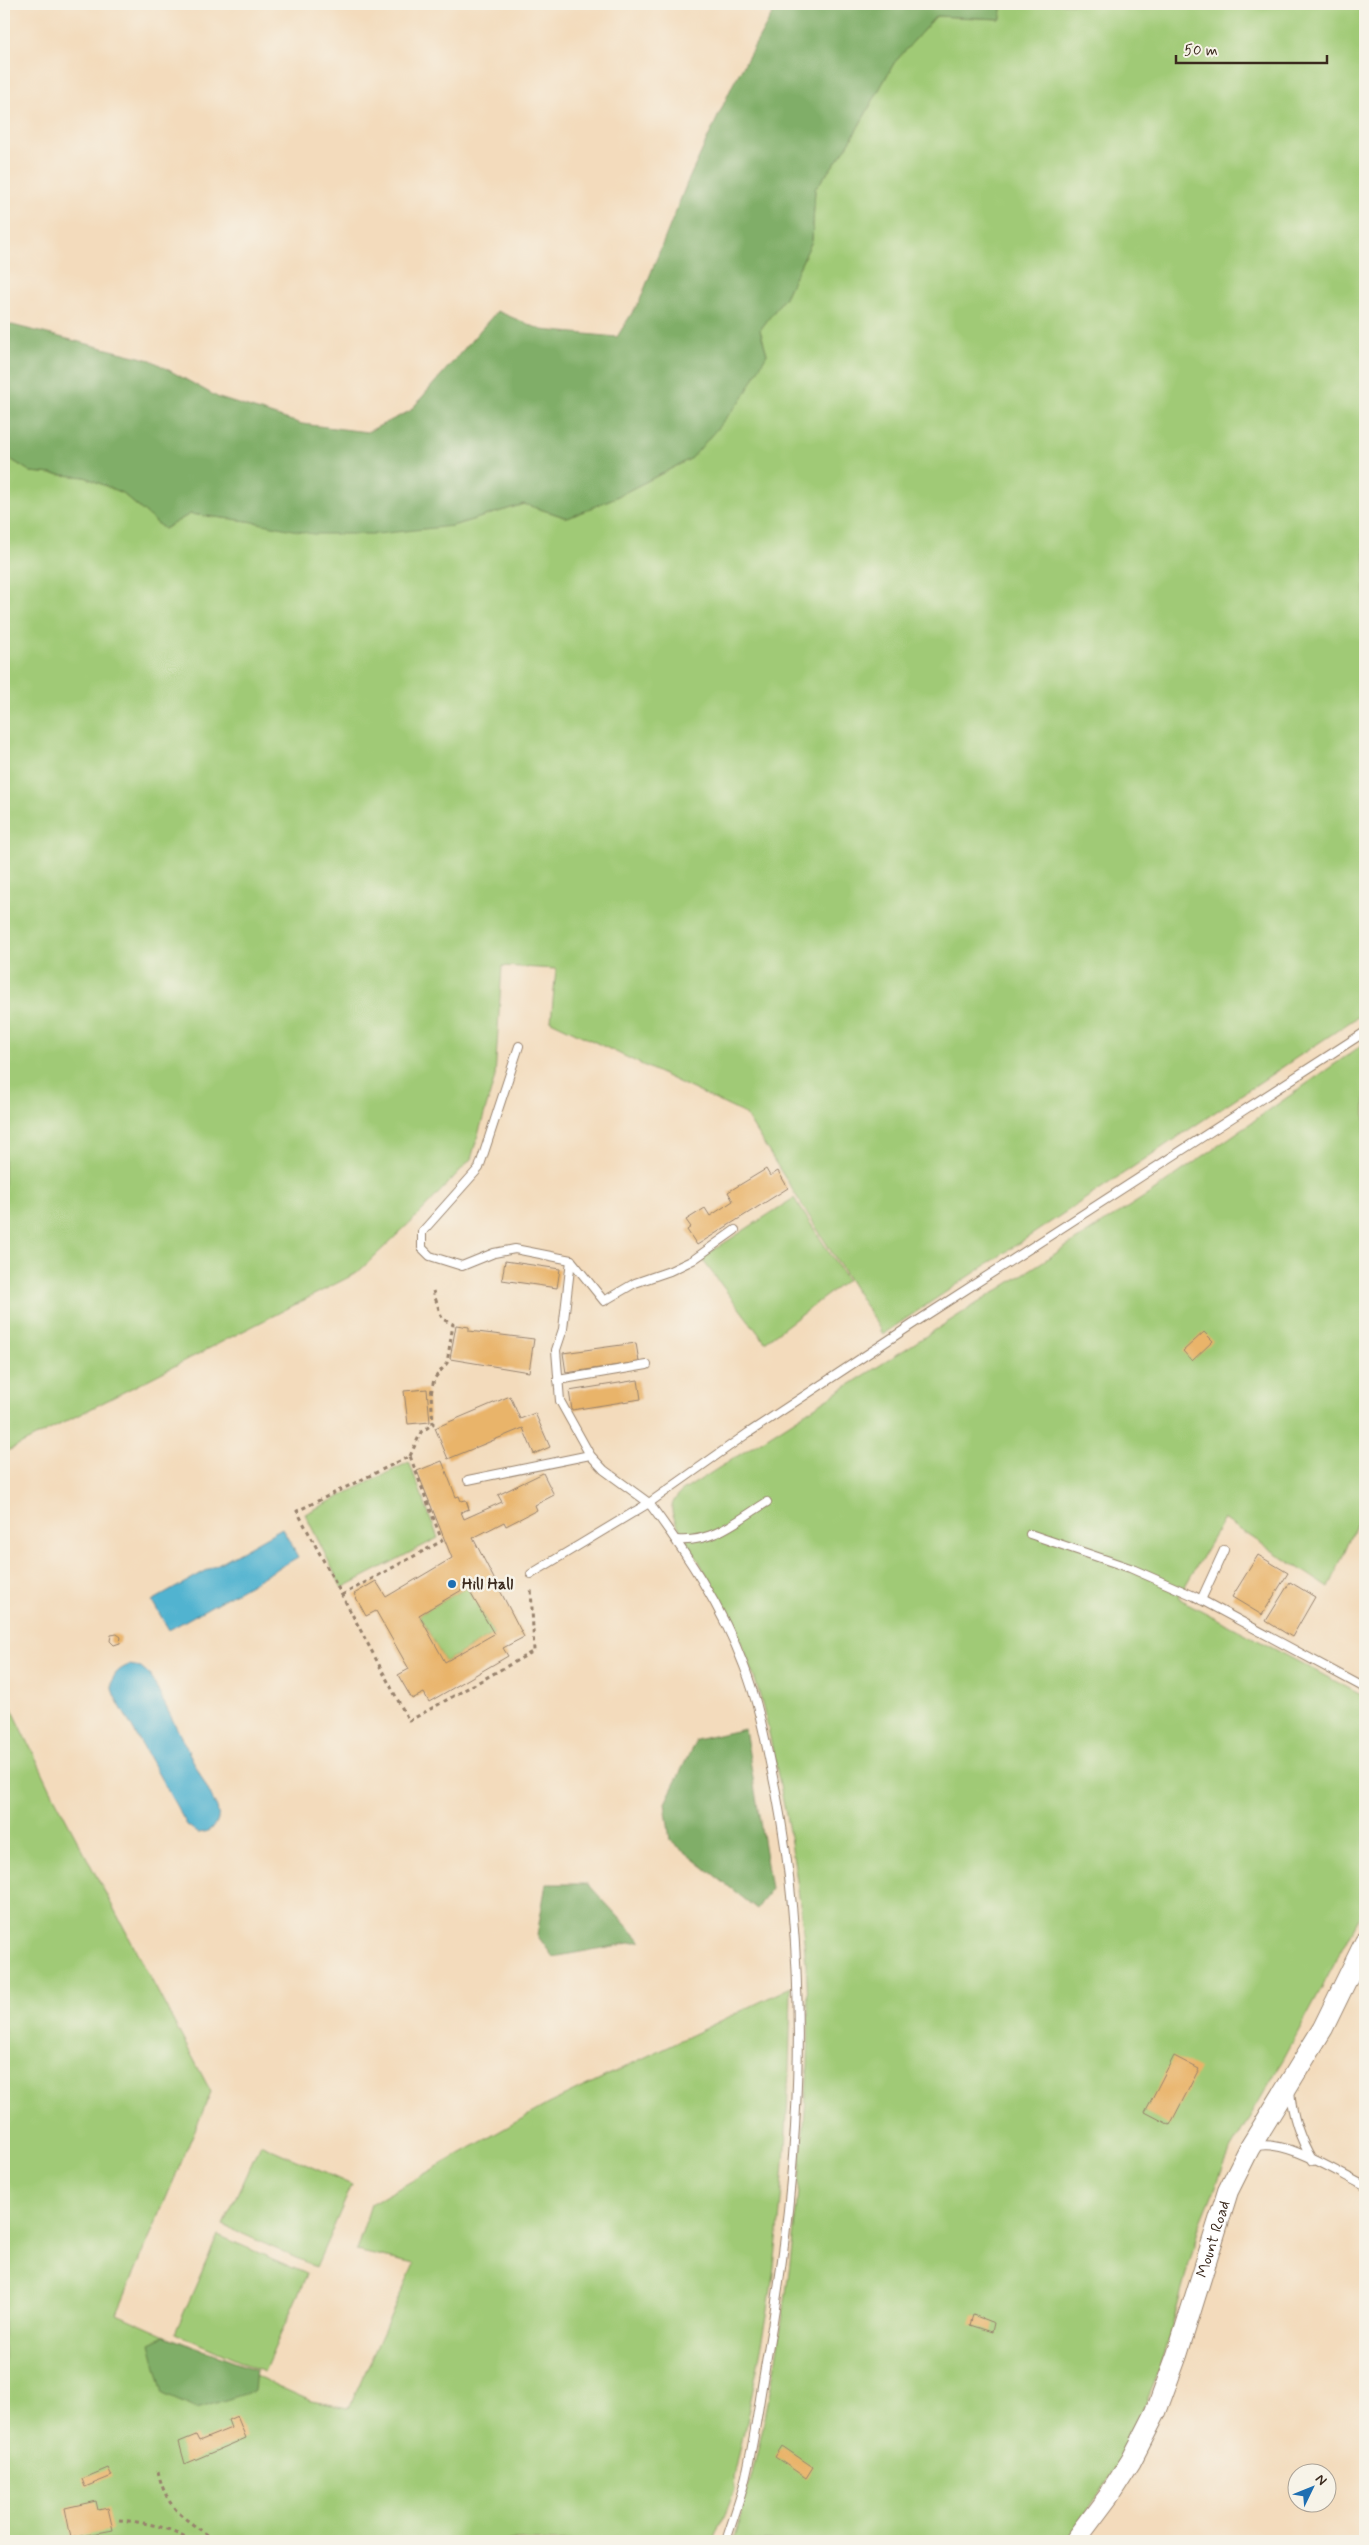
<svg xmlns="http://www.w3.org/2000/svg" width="1369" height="2545" font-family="Mynerve,sans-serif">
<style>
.green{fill:#a0ca76;stroke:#6e7a4a}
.forest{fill:#80ae67;stroke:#5e6c42}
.water{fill:#51b3d0;stroke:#466e77}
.building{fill:#e9b46a;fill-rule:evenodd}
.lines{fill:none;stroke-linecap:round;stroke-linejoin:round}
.service-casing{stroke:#97826d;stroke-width:10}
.tertiary-casing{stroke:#97826d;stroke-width:22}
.path{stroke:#97826d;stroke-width:3;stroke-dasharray:4 4;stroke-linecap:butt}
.service{stroke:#fff;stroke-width:8}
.tertiary{stroke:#fff;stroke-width:20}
.poi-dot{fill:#1f6fb2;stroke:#f7f3e8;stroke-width:2}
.labels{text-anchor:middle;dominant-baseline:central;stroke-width:5;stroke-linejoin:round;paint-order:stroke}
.poi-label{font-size:16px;font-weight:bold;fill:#3b2a1e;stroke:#f7f3e8;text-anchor:start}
.street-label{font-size:16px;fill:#3b2a1e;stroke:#f7f3e8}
</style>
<rect width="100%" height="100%" fill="#f7f3e8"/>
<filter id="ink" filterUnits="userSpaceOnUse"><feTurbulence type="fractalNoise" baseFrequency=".02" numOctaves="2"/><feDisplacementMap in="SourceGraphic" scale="10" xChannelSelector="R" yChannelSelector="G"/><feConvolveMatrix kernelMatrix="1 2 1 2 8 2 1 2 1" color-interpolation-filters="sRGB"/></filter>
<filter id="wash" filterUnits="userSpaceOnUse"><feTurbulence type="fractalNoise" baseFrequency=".0096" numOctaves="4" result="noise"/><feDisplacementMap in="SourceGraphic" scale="20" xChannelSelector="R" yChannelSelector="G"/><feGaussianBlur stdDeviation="1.12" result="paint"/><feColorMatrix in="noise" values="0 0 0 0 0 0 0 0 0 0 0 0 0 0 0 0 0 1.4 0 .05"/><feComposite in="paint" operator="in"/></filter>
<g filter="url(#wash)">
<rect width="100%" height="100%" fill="#f3dbbc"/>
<g class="green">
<polygon points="1001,4 1365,4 1365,1012 883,1334 745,1114 551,1021 556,969 502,966 495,1077 471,1159 421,1212 357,1273 4,1453 4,455 31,472 85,477 122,493 164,529 190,514 248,521 452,526 524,504 568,518 618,496 692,458 767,354 760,330 785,297 812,241 815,189 847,147 894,63 936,16 1000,19"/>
<path d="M1365,1043V1504L1329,1588L1224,1519L1178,1598L1365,1697V1760L1362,1766L1365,1769V1907L1284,2058L1230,2151L1199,2227L1161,2367L1122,2460L1067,2541H733C763,2446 780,2346 792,2247C799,2186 805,2124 808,2063C811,1969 799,1876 780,1785C771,1744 764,1702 749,1662C731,1613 702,1567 676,1522C669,1508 671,1503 681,1492L1152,1192Z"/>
<polygon points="794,1198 847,1280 765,1342 701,1258"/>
<polygon points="409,1462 438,1538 342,1588 305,1514"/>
<polygon points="467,1587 494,1634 445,1662 419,1615"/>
<path d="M4,1692L54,1796L211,2092L117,2314L311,2401L349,2408L414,2264L356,2251L371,2204L548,2104L791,1987C789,2101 784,2215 765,2328C756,2378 745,2427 734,2477L735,2490L714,2541H4Z"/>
<polygon points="260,2144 352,2185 316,2267 223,2225"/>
<polygon points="218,2235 307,2274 264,2372 175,2333"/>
</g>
<g class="forest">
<polygon points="778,4 1001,4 1001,19 936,16 894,63 847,147 815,189 812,241 785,297 760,330 767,354 743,398 692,458 618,496 568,518 524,504 452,526 377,534 313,534 248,521 190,514 164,529 122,493 85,477 31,472 4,455 4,323 151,360 219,398 302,424 367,432 410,411 497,311 542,330 617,337 640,300 687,183 733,84"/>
<polygon points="745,1729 771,1889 757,1909 670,1840 665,1803 696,1740"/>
<polygon points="546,1884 588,1884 641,1941 553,1957 537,1935"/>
<polygon points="165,2336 256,2370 254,2391 197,2409 163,2394 150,2343"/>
</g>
<g class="water">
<polygon points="282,1528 298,1557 169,1630 152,1601"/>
<path d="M129,1665L141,1667L150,1675L216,1806C223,1821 213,1832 198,1833L187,1825L115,1697C108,1682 113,1671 129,1665Z"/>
</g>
<g id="blocks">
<g class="building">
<polygon points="766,1169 770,1176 778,1171 788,1188 697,1245 687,1230 691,1227 686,1220 705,1208 710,1216 733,1201 728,1192"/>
<polygon points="505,1261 560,1269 557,1288 502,1280"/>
<polygon points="456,1325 469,1327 469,1331 534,1339 529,1372 450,1359"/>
<polygon points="1204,1332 1213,1341 1192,1361 1183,1351"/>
<polygon points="636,1343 639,1362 566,1373 563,1353"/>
<polygon points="638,1380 641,1399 572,1410 569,1391"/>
<polygon points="427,1389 430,1422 408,1424 404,1391"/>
<polygon points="510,1396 520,1419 535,1413 550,1447 534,1454 523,1428 448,1459 435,1428"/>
<path d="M442,1461L456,1497L459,1496L461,1501L466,1500L469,1509L461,1512L464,1519L502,1502L498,1495L543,1473L554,1495L535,1505L537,1510L506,1526L504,1522L473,1538L524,1637L503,1648L508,1656L429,1702L424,1693L412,1699L398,1675L409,1669L376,1611L366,1616L354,1594L376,1581L386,1597L452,1558L417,1471ZM467,1587L494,1634L445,1662L419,1615Z"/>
<polygon points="1258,1555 1288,1573 1262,1615 1232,1597"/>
<polygon points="1290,1582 1315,1597 1292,1637 1266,1621"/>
<polygon points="117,1634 121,1637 120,1643 114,1645 110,1641 111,1635"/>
<polygon points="1174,2056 1199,2069 1170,2125 1145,2112"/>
<polygon points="973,2315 994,2323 992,2332 970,2325"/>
<polygon points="237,2416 246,2438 185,2464 179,2442 196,2435 199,2441 231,2428 228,2420"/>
<polygon points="782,2446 813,2467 806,2478 775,2457"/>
<polygon points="108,2468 112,2476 85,2487 82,2479"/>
<polygon points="96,2501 98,2510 108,2508 113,2530 71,2538 65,2508"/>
</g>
</g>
</g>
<g filter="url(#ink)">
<use href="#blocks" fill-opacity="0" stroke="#97826d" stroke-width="1"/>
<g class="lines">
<g class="service-casing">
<g id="service">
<polyline points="519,1046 479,1168 422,1232 422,1248 430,1256 462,1266 494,1253 515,1249 571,1260 604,1301 635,1283 670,1271 693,1260 735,1230"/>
<polyline points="571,1260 563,1329 556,1350 560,1401 590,1455 604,1470 649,1503 748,1433 922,1318 1365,1032"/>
<polyline points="558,1380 647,1365"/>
<polyline points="468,1480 590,1455"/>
<polyline points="1030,1534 1130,1568 1194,1596 1365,1688"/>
<path d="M677,1540C713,1543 738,1520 767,1502"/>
<path d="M531,1574L649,1503C686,1553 722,1607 744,1666C760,1707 767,1749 776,1792C812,1981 800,2173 766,2362C759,2402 754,2445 744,2484C739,2503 732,2522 726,2541"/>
<polyline points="1201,1600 1224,1550"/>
<path d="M1290,2090C1292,2116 1299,2138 1313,2161"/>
<path d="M1254,2147C1284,2137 1338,2173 1365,2186"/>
</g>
</g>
<g class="tertiary-casing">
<g id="tertiary">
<path id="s1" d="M1075,2541L1108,2497L1131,2461L1156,2412L1177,2355L1228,2191L1249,2149L1323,2028L1365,1942"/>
</g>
</g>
<g class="path">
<polyline points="410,1456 421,1432 433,1424 431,1394 434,1379 447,1363 453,1324 442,1319 433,1291"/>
<polyline points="342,1595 442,1541 410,1456 297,1511 409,1721 534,1651 531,1587"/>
<path d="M158,2471C167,2512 185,2518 216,2541"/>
<path d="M119,2520C143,2522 172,2527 192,2541"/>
</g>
<use href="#service" class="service"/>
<use href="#tertiary" class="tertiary"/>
</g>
</g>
<circle class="poi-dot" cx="452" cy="1584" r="5"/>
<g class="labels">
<g class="poi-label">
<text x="462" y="1584">Hill Hall</text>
</g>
<g class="street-label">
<text stroke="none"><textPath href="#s1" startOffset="335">Mount Road</textPath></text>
</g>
</g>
<rect width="1369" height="2545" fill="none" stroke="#f7f3e8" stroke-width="20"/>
<g transform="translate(1312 2488) rotate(47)"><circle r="24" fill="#f7f3e8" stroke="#aca397"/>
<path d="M0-4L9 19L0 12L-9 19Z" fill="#1f6fb2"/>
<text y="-8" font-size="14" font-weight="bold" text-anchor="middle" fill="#3b2a1e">N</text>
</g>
<path d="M1176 55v8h151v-8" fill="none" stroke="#3b2a1e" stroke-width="2.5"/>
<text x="1184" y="55" font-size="15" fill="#3b2a1e" stroke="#f7f3e8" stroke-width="4" paint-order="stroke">50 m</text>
</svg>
